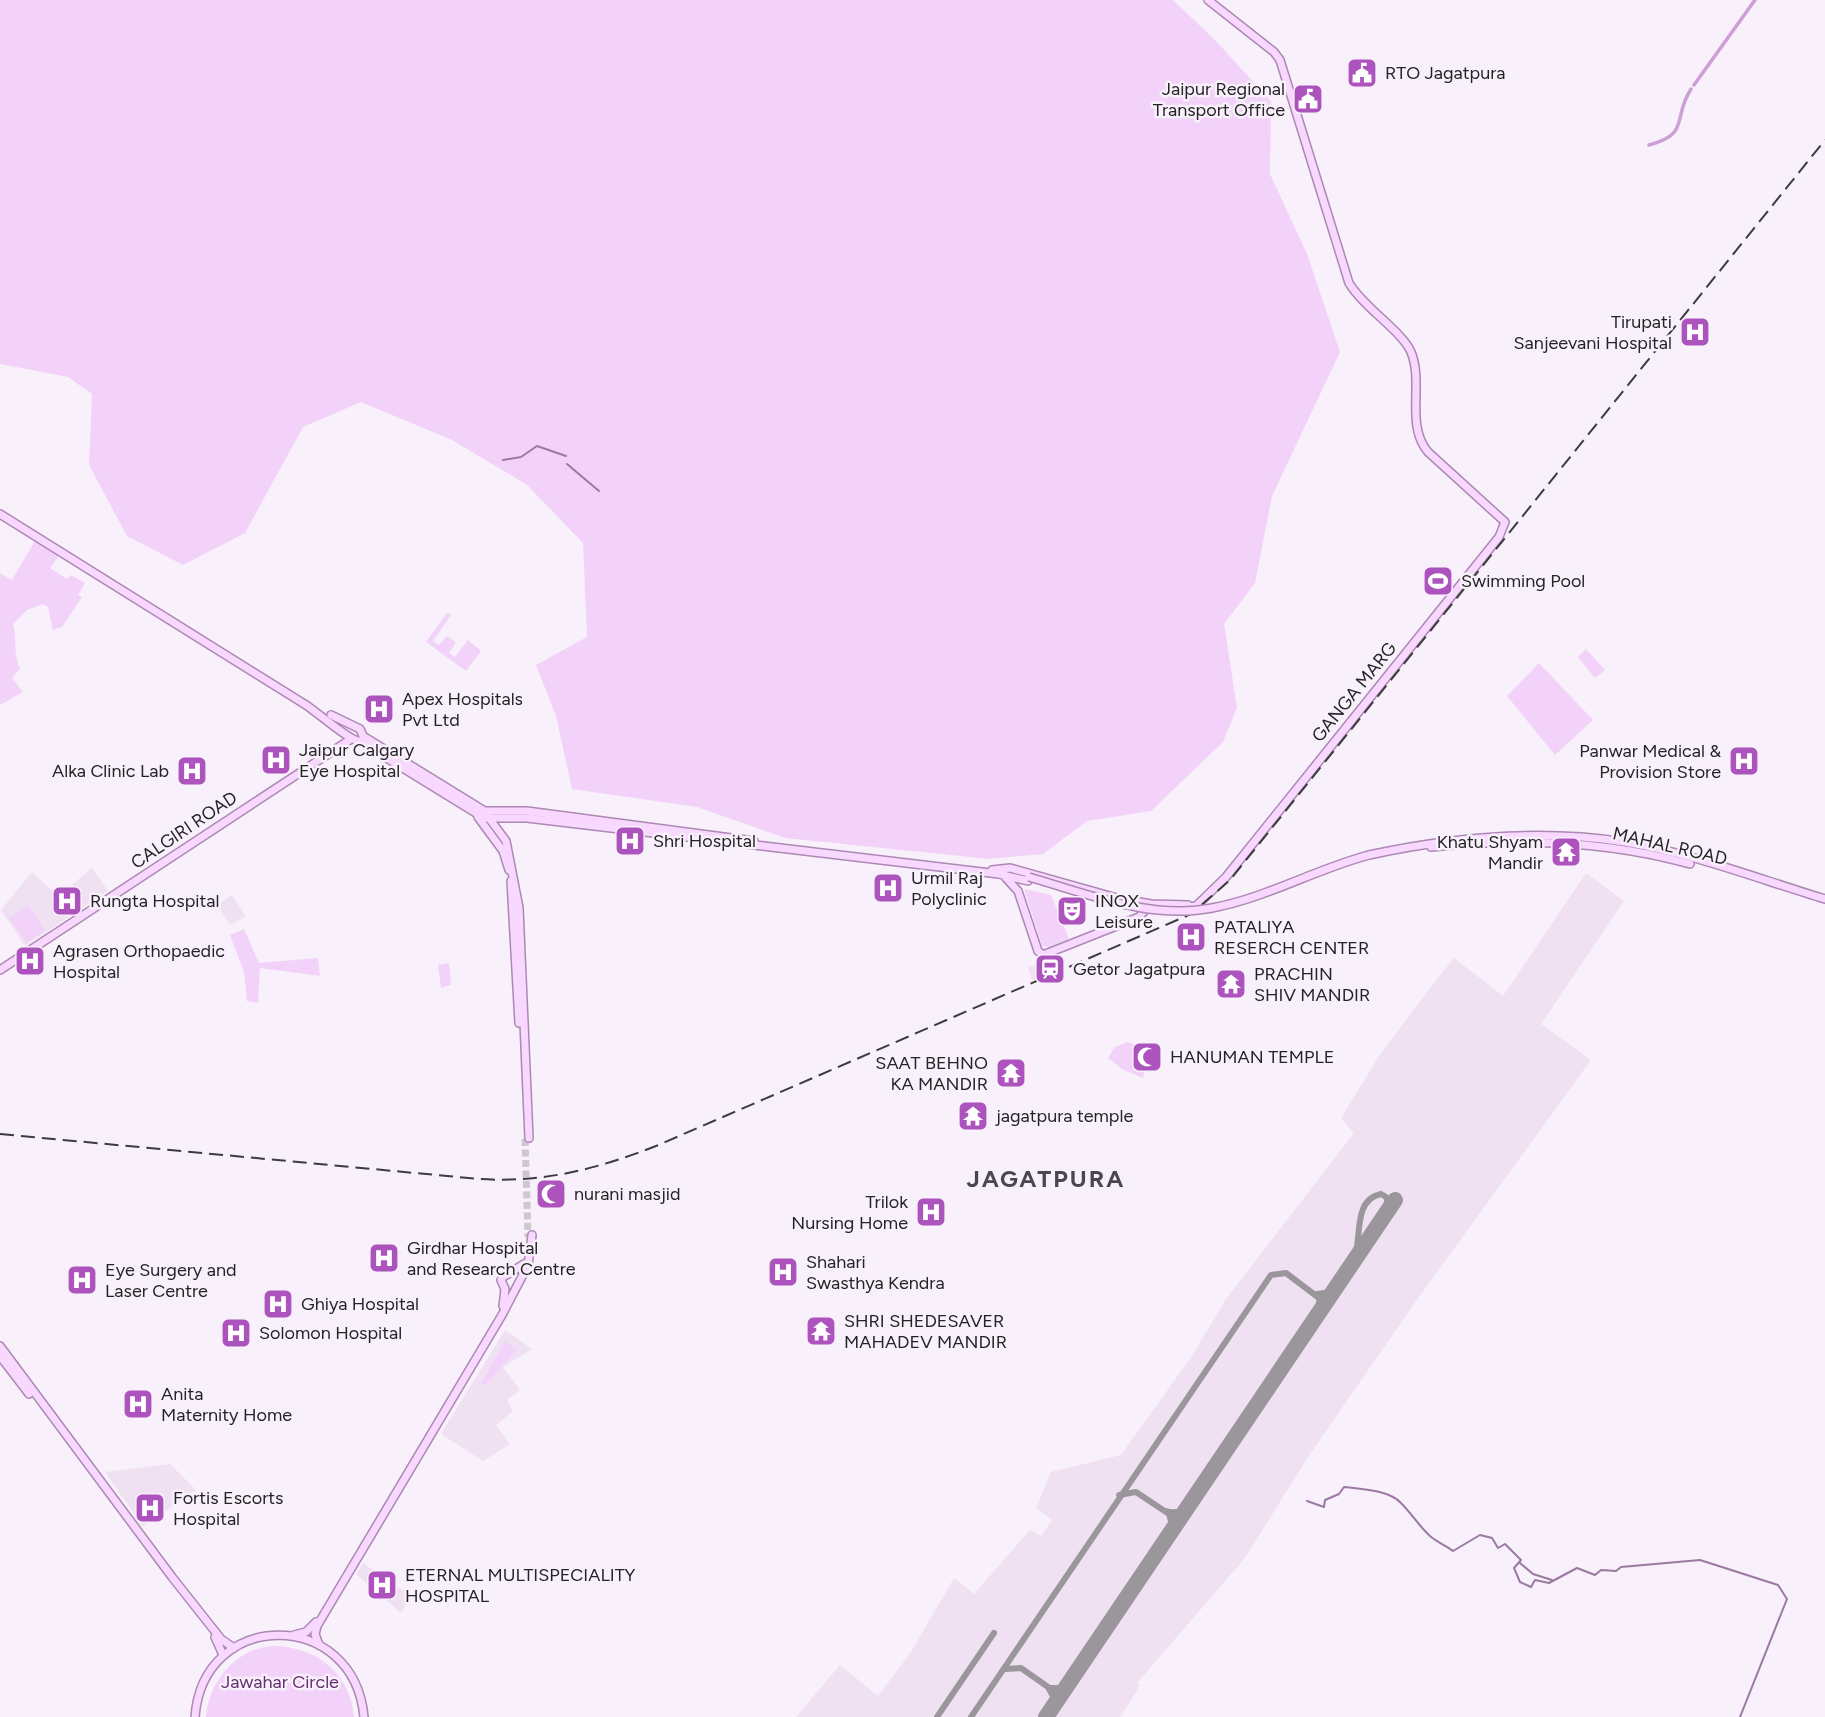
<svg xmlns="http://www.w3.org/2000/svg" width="1825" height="1717" font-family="Figtree,sans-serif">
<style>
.built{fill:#efe1f1}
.green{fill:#f3d2fa}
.water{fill:#cd9fd6;stroke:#9b7aa2;stroke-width:2}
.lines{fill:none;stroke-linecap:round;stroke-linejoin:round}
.stream{stroke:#9b7aa2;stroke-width:2}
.canal{stroke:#cd9fd6;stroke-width:3.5}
.taxiway{stroke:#9b969c;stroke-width:6}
.runway{stroke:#9b969c;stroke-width:16}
.major-tunnel{stroke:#cec7d0;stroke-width:7;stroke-dasharray:7 3.5;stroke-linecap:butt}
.major-casing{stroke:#ac88b3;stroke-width:10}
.major{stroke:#f8d8ff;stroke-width:7}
.rail{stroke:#3e3b3f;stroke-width:2;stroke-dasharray:14 7;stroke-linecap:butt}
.major-bridge-casing{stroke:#ac88b3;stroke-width:10;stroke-linecap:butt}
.major-bridge{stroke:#f8d8ff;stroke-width:7}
.labels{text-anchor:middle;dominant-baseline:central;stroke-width:5;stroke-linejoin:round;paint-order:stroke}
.poi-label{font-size:18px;fill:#262327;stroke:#f8f0fa;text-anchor:start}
.street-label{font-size:18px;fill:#262327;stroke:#f8f0fa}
.park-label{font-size:18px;fill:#662e71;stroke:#f8f0fa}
.district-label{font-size:24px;font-weight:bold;letter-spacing:2px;fill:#4c464e;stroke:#f8f0fa}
</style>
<rect width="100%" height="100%" fill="#f8f0fa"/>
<g class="built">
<polygon points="92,868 108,891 25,946 1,910 32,872 63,901 60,895"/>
<polygon points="1586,873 1624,901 1541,1024 1591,1060 1416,1301 1308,1457 1245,1558 1137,1683 1140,1686 1120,1717 796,1717 840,1665 878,1696 911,1652 954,1578 974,1594 1030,1530 1041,1536 1052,1520 1036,1508 1051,1472 1121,1455 1192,1356 1226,1299 1354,1133 1341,1118 1379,1056 1437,979 1454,958 1503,996"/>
<polygon points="232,895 246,916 230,925 217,905"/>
<polygon points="1055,956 1060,969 1032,980 1028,968"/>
<polygon points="505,1330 532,1349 503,1367 520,1390 507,1400 513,1411 496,1425 510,1444 483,1461 441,1434"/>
<polygon points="170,1464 196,1490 143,1527 105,1472"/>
<polygon points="363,1563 411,1596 401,1613 356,1574"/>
</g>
<g class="green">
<polygon points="0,0 1173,0 1215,40 1271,101 1270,174 1307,254 1340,352 1272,496 1255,583 1224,624 1237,708 1223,742 1151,811 1087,821 1043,854 990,859 785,838 697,807 572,789 556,716 536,665 587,637 583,543 527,485 452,440 361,402 303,427 245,533 183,565 127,536 89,465 92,394 68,377 0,364"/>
<path d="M36,539L60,554L50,568L67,579L71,575L85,583L78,595L82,597L62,627L53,630L48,607L43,604L27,610L13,624C17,639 13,653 20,669L12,678L23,692L0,705V573L12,580Z"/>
<polygon points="448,612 451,615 433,641 439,645 447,636 456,642 449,653 455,657 468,640 481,651 466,671 426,642"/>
<polygon points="1586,649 1605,670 1595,678 1578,657"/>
<polygon points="1539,663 1593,720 1555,755 1507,696"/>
<polygon points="1024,889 1051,895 1069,939 1049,947 1042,946"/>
<polygon points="28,905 45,931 26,943 9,918"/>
<polygon points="244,929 259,963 318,958 320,976 260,968 258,1003 247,1001 244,972 230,935"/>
<polygon points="449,963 451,985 441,988 438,965"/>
<polygon points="1127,1042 1141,1047 1146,1062 1143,1078 1122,1069 1108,1058 1115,1047"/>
<polygon points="505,1341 517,1350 485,1386 481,1383"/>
<path d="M274,1646C317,1647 350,1673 354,1717H206C208,1681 238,1647 274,1646Z"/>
</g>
<circle class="water" cx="1438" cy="581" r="8"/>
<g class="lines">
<g class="stream">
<polyline points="503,460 521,457 537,446 566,456"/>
<polyline points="567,464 599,491"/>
<path d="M1307,1501L1324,1507L1325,1500L1339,1494L1344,1487C1361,1489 1389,1490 1401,1503C1411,1513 1419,1526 1430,1536C1437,1542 1446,1546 1453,1551L1480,1535L1492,1538L1498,1548L1505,1544L1521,1560L1514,1568L1520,1582L1531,1587L1535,1580L1549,1583L1577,1568L1595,1575L1601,1570L1616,1571L1621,1567L1700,1560L1778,1585L1787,1599L1740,1717"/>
<polyline points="1520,1563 1533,1574 1552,1580"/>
</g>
<g class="canal">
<polyline points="1694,85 1755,0"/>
<path d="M1649,145C1691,134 1672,118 1691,89"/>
</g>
<g class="taxiway">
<path d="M1352,1264C1364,1245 1350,1200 1381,1194L1386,1197L1389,1205L1377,1229"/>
<polyline points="1317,1294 1332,1292 1343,1278"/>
<polyline points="1119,1495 1136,1492 1169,1514 1172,1525 1160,1548"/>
<path d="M1166,1511C1182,1517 1190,1502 1199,1491"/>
<polyline points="1005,1669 1021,1668 1048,1687 1054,1698 1049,1713"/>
<polyline points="1050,1688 1063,1688 1074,1675"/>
<polyline points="937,1717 994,1633"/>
<polyline points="971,1717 1271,1275 1286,1273 1319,1298 1320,1310 1307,1331"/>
</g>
<polyline class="runway" points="1046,1717 1395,1200"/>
<polyline class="major-tunnel" points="525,1139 528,1237"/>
<g class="major-casing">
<g id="major">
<path d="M0,514L306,705C318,713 350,741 359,741L484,818H527L999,874L1028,881"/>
<polyline points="331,715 360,729 363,736 483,810 506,841 519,908 529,1138"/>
<polyline points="485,811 527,811 754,841"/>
<polyline points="478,817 503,851 509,870"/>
<path d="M1431,847C1518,838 1605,840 1690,864"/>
<path d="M1369,855C1452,837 1539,829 1624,842C1692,853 1759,879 1825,899"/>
<polyline points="992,870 1010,868 1117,898 1151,904 1188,905"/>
<polyline points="1006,878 1018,891 1038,951 1043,955 1139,917 1150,905"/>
<polyline points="511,881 519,1023"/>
<path d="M1182,908L1196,906L1226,877L1499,537L1505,522L1428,452C1405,425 1424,383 1411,352C1402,331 1364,308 1349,283L1280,60L1274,52L1208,0"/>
<polyline points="0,970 351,739"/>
<polyline points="503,1277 524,1264"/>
<polyline points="501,1280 505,1289 503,1306"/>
<polyline points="0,1346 172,1577 221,1639 234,1648"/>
<polyline points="0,1356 29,1394"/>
<polyline points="294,1635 306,1632 316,1622"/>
<polyline points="215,1637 223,1655"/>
<polyline points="319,1645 315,1634 317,1626 502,1315 528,1265 532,1235"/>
<path d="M195,1717C203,1608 354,1608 364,1717"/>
</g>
</g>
<use href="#major" class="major"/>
<path class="rail" d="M0,1134L479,1179C544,1183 597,1169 656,1146L1191,914L1230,880L1825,140"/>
<g class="major-bridge-casing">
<path id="major-bridge" d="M1029,877C1088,894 1150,920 1212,908C1266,898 1316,869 1369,855"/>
</g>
<use href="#major-bridge" class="major-bridge"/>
</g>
<defs>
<g id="civic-square" transform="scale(1.575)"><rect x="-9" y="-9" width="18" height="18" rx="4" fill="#ad53be" stroke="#f8f0fa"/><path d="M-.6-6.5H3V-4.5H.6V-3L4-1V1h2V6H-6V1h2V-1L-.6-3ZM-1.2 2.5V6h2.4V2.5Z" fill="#fff"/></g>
<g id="hospital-square" transform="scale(1.575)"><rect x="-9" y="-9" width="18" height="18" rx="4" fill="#ad53be" stroke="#f8f0fa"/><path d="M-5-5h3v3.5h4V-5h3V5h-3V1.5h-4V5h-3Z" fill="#fff"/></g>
<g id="stadium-square" transform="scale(1.575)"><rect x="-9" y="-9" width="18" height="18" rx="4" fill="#ad53be" stroke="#f8f0fa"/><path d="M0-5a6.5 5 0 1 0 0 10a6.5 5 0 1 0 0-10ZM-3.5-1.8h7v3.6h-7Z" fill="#fff"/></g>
<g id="temple-square" transform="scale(1.575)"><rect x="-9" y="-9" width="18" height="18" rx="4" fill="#ad53be" stroke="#f8f0fa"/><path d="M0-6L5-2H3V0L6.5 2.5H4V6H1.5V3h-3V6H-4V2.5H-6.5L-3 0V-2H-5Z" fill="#fff"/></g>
<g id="theatre-square" transform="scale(1.575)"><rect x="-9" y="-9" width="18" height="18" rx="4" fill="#ad53be" stroke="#f8f0fa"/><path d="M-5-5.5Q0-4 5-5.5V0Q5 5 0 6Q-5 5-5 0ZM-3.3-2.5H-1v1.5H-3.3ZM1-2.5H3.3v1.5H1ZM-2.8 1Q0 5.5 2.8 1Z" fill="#fff"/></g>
<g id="station-square" transform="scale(1.575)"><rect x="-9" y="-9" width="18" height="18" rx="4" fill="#ad53be" stroke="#f8f0fa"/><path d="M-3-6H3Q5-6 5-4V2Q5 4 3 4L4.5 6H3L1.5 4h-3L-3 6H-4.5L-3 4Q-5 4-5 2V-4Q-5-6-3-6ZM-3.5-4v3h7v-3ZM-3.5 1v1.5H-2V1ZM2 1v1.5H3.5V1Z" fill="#fff"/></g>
<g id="mosque-square" transform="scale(1.575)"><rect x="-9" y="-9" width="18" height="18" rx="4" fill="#ad53be" stroke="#f8f0fa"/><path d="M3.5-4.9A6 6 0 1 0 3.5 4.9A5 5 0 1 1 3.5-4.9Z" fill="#fff"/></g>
</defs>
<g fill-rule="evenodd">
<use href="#civic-square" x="1362" y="73"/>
<use href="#civic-square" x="1308" y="99"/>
<use href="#hospital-square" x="1695" y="332"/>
<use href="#stadium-square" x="1438" y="581"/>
<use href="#hospital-square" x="379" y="709"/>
<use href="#hospital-square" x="276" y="760"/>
<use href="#hospital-square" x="1744" y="761"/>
<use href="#hospital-square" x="192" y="771"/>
<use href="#hospital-square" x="630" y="841"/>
<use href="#temple-square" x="1566" y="852"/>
<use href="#hospital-square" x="888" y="888"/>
<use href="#hospital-square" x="67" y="901"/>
<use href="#theatre-square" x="1072" y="911"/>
<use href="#hospital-square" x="1191" y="937"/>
<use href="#hospital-square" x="30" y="961"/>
<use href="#station-square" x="1050" y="969"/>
<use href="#temple-square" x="1231" y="984"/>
<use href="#mosque-square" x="1147" y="1057"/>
<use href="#temple-square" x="1011" y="1073"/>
<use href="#temple-square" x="973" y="1116"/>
<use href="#mosque-square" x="551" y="1194"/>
<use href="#hospital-square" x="931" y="1212"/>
<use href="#hospital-square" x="384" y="1258"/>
<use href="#hospital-square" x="783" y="1272"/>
<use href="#hospital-square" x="82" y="1280"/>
<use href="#hospital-square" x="278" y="1304"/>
<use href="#temple-square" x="821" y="1331"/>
<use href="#hospital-square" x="236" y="1333"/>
<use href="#hospital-square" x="138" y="1404"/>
<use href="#hospital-square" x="150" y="1508"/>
<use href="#hospital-square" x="382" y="1585"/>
</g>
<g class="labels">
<g class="poi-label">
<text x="1385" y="73">RTO Jagatpura</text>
<text x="1285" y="89" text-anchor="end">Jaipur Regional<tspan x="1285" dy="21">Transport Office</tspan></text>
<text x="1672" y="322" text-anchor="end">Tirupati<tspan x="1672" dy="21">Sanjeevani Hospital</tspan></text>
<text x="1461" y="581">Swimming Pool</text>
<text x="402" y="699">Apex Hospitals<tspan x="402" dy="21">Pvt Ltd</tspan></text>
<text x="299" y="750">Jaipur Calgary<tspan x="299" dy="21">Eye Hospital</tspan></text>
<text x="1721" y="751" text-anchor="end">Panwar Medical &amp;<tspan x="1721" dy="21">Provision Store</tspan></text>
<text x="169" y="771" text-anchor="end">Alka Clinic Lab</text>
<text x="653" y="841">Shri Hospital</text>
<text x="1543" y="842" text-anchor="end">Khatu Shyam<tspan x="1543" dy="21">Mandir</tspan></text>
<text x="911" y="878">Urmil Raj<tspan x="911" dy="21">Polyclinic</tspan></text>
<text x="90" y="901">Rungta Hospital</text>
<text x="1095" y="901">INOX<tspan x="1095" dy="21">Leisure</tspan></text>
<text x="1214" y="927">PATALIYA<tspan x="1214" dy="21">RESERCH CENTER</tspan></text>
<text x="53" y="951">Agrasen Orthopaedic<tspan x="53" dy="21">Hospital</tspan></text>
<text x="1073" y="969">Getor Jagatpura</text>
<text x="1254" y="974">PRACHIN<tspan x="1254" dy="21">SHIV MANDIR</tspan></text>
<text x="1170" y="1057">HANUMAN TEMPLE</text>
<text x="988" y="1063" text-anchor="end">SAAT BEHNO<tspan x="988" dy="21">KA MANDIR</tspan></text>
<text x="996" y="1116">jagatpura temple</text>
<text x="574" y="1194">nurani masjid</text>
<text x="908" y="1202" text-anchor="end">Trilok<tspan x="908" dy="21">Nursing Home</tspan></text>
<text x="407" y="1248">Girdhar Hospital<tspan x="407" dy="21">and Research Centre</tspan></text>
<text x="806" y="1262">Shahari<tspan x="806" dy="21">Swasthya Kendra</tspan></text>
<text x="105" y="1270">Eye Surgery and<tspan x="105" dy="21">Laser Centre</tspan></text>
<text x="301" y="1304">Ghiya Hospital</text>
<text x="844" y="1321">SHRI SHEDESAVER<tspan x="844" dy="21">MAHADEV MANDIR</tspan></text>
<text x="259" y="1333">Solomon Hospital</text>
<text x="161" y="1394">Anita<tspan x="161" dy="21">Maternity Home</tspan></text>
<text x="173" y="1498">Fortis Escorts<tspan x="173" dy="21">Hospital</tspan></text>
<text x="405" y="1575">ETERNAL MULTISPECIALITY<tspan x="405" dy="21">HOSPITAL</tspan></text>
</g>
<g class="street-label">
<text transform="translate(1354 692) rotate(-51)">GANGA MARG</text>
<text transform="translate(184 830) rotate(-34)">CALGIRI ROAD</text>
<text transform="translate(1670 846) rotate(13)">MAHAL ROAD</text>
</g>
<g class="park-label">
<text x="280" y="1682">Jawahar Circle</text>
</g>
<g class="district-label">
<text x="1046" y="1178">JAGATPURA</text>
</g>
</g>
</svg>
